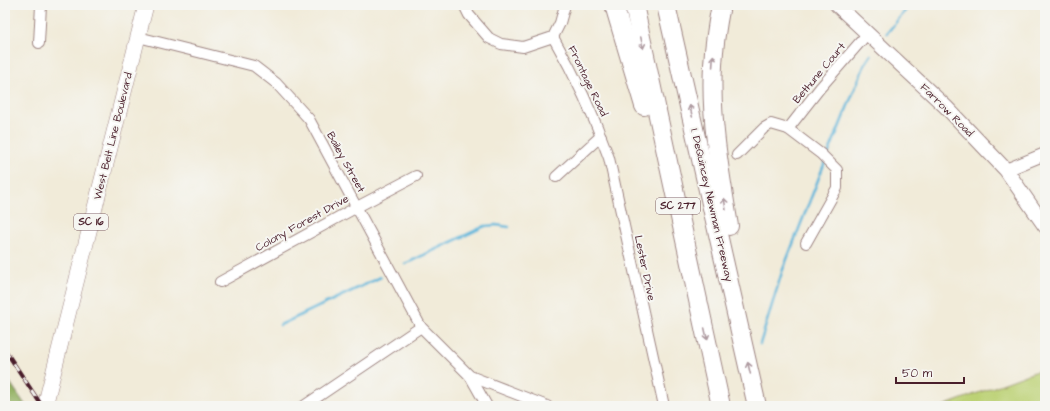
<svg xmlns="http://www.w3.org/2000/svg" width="1050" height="411" font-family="'Architects Daughter',sans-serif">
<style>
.green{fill:#bcd175;stroke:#837850}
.forest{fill:#95b366;stroke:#706948}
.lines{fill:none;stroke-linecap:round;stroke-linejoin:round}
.stream{stroke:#5db5da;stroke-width:2.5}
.minor-casing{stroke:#9e8582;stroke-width:12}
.tertiary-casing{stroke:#9e8582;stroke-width:14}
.secondary-casing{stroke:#9e8582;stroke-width:16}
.primary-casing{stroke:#9e8582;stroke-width:16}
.motorway-casing{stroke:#9e8582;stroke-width:20}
.minor{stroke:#fff;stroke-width:10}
.tertiary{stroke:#fff;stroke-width:12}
.secondary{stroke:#fff;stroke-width:14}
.primary{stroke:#fff;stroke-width:15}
.motorway{stroke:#fff;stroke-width:18}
.rail-casing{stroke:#4a1f2b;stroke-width:4}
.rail{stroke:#f6f6f2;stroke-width:2.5;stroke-dasharray:8;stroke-linecap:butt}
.oneway{stroke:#ae9aa0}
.labels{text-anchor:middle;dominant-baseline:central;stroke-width:4;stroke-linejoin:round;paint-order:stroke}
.shield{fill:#f6f6f2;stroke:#7e6067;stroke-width:1}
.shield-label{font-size:10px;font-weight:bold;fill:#4a1f2b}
.street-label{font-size:11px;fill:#4a1f2b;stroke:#f6f6f2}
</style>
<rect width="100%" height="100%" fill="#f6f6f2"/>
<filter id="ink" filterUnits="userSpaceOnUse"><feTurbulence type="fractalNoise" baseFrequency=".025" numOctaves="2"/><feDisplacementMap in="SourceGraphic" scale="8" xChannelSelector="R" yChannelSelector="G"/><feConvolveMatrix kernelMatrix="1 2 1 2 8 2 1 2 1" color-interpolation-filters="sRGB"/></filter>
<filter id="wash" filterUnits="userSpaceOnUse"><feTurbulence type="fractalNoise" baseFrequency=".012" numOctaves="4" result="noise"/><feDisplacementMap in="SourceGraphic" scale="16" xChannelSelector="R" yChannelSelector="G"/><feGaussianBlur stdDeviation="0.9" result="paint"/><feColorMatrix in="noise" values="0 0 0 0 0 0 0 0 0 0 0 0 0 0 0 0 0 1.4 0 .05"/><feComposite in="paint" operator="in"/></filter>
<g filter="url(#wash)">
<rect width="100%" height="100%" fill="#f1ebd9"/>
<polygon class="green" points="1045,368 1045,406 943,406"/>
<polygon class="forest" points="5,375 26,406 5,406"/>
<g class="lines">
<g class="stream">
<polyline points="887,33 910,5"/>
<polyline points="827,157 865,64 871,55"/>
<polyline points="405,264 485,226 496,225 509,227"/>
<polyline points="280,325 381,277"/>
<polyline points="760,344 782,272 825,162"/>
</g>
</g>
</g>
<g filter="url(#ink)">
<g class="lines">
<g class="minor-casing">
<g id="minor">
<polyline points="464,5 469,15 489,38 501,44 523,47 553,37 560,23 565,5"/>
<polyline points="138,37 254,66 276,83 309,119 421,327 470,376 547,406"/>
<path d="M553,37C575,75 594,116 609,158L664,406"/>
<polyline points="39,43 41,5"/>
<polyline points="788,129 821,154 837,170 837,188 806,243"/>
<polyline points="737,155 764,128 771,124 788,129 820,88 868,33"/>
<polyline points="556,177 601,136"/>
<polyline points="220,282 357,207 416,176"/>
<polyline points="470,376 487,406"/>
<polyline points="304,406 421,327"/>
</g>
</g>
<g class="tertiary-casing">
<polyline id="tertiary" points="1006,170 1045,154"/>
</g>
<g class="secondary-casing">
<polyline id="secondary" points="837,5 946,107 1006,170 1045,226"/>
</g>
<g class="primary-casing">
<polyline id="primary" points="45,406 146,5"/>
</g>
<g class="motorway-casing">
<g id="motorway">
<polyline points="614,5 644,106"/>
<polyline points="634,5 721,406"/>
<polyline points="666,5 757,406"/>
<path d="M721,5C717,25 714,45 713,65C710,119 720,173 729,226"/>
</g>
</g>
<use href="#minor" class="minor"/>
<use href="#tertiary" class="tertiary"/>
<use href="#secondary" class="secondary"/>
<use href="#primary" class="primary"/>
<use href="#motorway" class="motorway"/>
<g class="rail-casing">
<polyline id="rail" points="5,350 42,406"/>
</g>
<use href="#rail" class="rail"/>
</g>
<defs><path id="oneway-shaft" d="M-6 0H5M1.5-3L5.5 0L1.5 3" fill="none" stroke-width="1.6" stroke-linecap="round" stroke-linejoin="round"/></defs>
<g class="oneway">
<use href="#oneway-shaft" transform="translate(642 43) rotate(78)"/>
<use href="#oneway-shaft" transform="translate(713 61) rotate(-86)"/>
<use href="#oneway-shaft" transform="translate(691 111) rotate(-103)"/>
<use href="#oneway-shaft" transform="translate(725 204) rotate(-99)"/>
<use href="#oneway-shaft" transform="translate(706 334) rotate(77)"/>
<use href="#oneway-shaft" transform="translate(749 368) rotate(-103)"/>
</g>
</g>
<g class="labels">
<g class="shield">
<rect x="656" y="198" width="44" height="16" rx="3"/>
<rect x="74" y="214" width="34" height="16" rx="3"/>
</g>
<g class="shield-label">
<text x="678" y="206">SC 277</text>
<text x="91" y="222">SC 16</text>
</g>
<g class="street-label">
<text transform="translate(819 73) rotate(-50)">Bethune Court</text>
<text transform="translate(588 81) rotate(64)">Frontage Road</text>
<text transform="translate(947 110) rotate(45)">Farrow Road</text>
<text transform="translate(113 136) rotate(-76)">West Belt Line Boulevard</text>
<text transform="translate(346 162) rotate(61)">Bailey Street</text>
<text transform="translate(712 205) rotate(77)">I. DeQuincey Newman Freeway</text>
<text transform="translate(302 223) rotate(-29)">Colony Forest Drive</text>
<text transform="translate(645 268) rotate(78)">Lester Drive</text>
</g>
</g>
<rect width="1050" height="411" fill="none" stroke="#f6f6f2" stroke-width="20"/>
<path d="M896 377v6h68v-6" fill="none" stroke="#4a1f2b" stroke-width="2"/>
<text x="902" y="377" font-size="12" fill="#4a1f2b" stroke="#f6f6f2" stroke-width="3" paint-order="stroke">50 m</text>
</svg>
